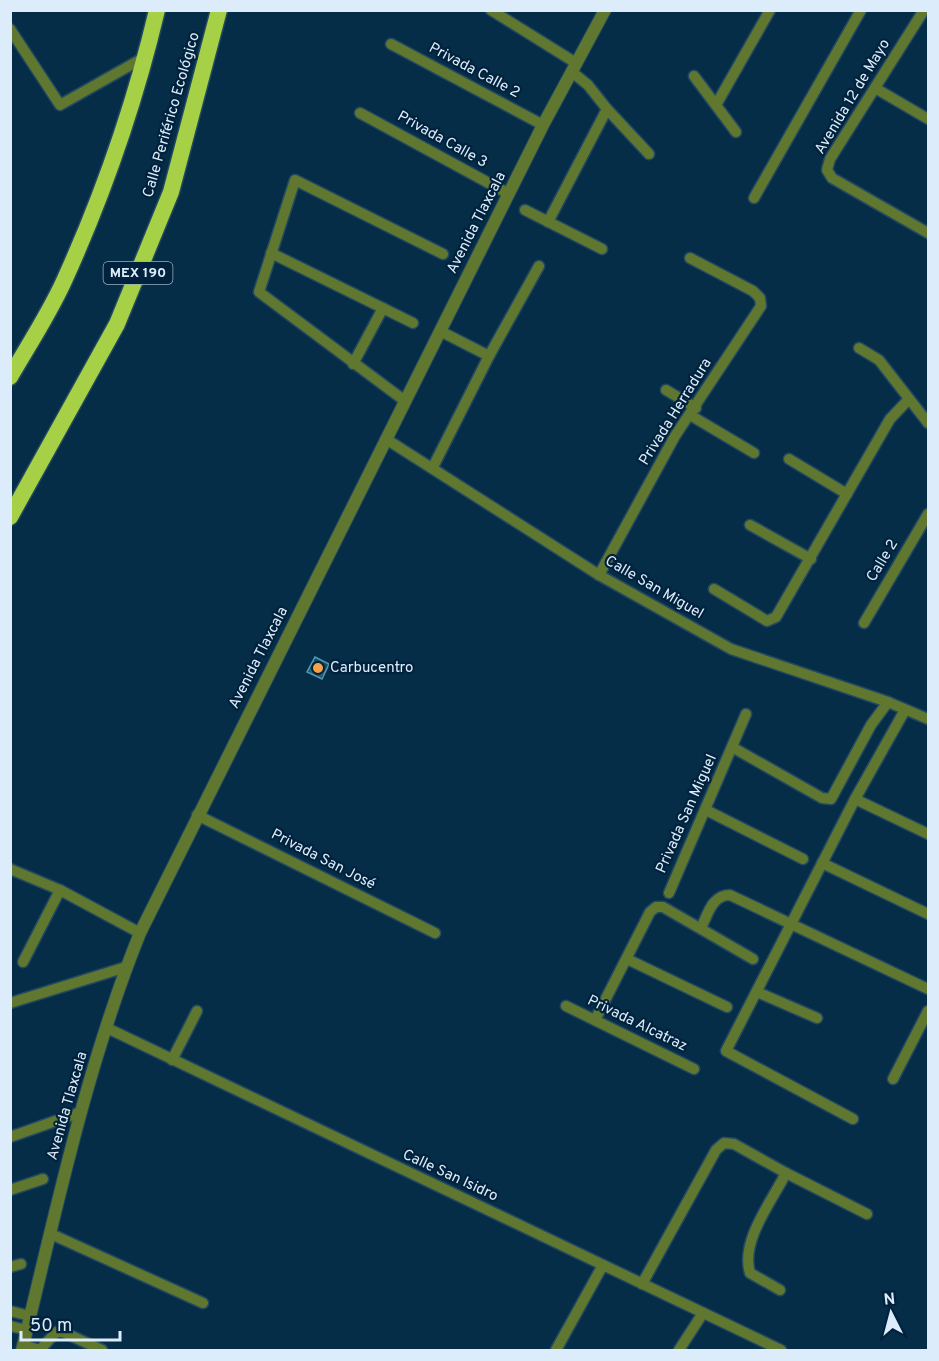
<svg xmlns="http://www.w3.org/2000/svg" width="939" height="1361" font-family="Overpass,sans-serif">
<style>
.building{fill:url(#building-cross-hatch);stroke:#5198b2;stroke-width:1.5}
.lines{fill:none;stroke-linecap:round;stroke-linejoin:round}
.minor-casing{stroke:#234861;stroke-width:13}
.tertiary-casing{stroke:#234861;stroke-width:14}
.trunk-casing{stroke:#234861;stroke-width:19}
.minor{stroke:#60772f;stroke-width:10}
.tertiary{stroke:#60772f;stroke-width:12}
.trunk{stroke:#a6d046;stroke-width:16}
.poi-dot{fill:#f6a247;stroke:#00223d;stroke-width:2}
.labels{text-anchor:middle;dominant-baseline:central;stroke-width:4.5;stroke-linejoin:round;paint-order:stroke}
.shield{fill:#00223d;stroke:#9bafc1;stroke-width:1.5}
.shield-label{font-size:14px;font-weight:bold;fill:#ddecfa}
.street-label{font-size:15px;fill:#ddecfa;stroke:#00223d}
.poi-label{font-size:15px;fill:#ddecfa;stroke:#00223d;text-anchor:start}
</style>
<defs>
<pattern id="building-cross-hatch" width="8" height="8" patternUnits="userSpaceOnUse" patternTransform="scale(1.5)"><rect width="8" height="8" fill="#114e62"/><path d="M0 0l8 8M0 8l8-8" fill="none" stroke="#336879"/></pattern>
</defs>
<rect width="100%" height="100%" fill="#052d48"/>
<polygon class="building" points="315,657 329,664 322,679 307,672"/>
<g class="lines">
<g class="minor-casing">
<g id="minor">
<polyline points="491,10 576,63"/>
<polyline points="924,10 830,159 827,170 832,178 928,233"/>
<polyline points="10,29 60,105 145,57"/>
<polyline points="391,44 543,125"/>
<polyline points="572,72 588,85 607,109 649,154"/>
<polyline points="694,76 736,132"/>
<polyline points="875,88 928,119"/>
<polyline points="716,105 770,10"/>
<polyline points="360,113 509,194"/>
<polyline points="754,198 861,10"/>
<polyline points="525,210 602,249"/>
<polyline points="548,222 607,109"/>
<polyline points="271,253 413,323"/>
<polyline points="440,331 489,356"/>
<polyline points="859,348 879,360 928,423"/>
<polyline points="353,364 383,308"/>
<polyline points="666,390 696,408"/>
<polyline points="405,401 259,292 295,180 443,254"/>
<polyline points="690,415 754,453"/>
<polyline points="386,439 599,575 731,649 888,702 928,719"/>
<polyline points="789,459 847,494"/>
<polyline points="433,467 489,356 539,266"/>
<polyline points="750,525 811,559"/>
<polyline points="599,575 675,436 761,306 760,298 753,291 690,258"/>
<polyline points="714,589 767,621 776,617 890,419 909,399"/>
<polyline points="864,623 928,514"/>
<polyline points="732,747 822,798 831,799 871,725 888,702"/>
<polyline points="855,799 928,834"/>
<polyline points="706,810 803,859"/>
<polyline points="197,815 435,933"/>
<polyline points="822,863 928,914"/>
<polyline points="10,869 60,890 140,933"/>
<polyline points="669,893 746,714"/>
<path d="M701,928C708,914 712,895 730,895L928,989"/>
<polyline points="627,959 727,1007"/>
<polyline points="23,962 60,890"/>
<polyline points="757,992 817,1018"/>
<polyline points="10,1003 126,967"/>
<polyline points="566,1006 694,1069"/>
<polyline points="595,1020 650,912 656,907 663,907 753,959"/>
<polyline points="107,1028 781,1350"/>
<polyline points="172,1060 197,1011"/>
<polyline points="893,1079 928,1011"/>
<polyline points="853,1119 726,1051 855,799 905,710"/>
<polyline points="10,1137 81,1112"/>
<polyline points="786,1173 867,1214"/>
<polyline points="10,1190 43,1179"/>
<polyline points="51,1234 203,1303"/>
<polyline points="10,1267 21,1264"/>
<path d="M642,1284L716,1150L724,1143L734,1144L786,1173C772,1201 740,1241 750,1273L780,1290"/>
<polyline points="10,1311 30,1316"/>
<polyline points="10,1326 27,1330"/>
<polyline points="23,1345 40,1350 56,1332 63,1332 102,1350"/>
<polyline points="556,1350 603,1265"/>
<polyline points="679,1350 703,1313"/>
</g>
</g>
<g class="tertiary-casing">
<path id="tertiary" d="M22,1350C56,1211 86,1067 140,933L543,125L605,10"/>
</g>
<g class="trunk-casing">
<g id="trunk">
<path d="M10,377C28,346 49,314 64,281C103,195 135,103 157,10"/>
<polyline points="10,517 117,324 171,192 219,10"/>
</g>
</g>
<use href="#minor" class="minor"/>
<use href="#tertiary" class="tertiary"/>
<use href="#trunk" class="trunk"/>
</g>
<circle class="poi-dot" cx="318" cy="668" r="6"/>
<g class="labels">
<rect class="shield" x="103.5" y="262" width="69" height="22" rx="4.5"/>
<g class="shield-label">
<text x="138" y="273">MEX 190</text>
</g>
<g class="street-label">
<text transform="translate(474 71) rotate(28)">Privada Calle 2</text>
<text transform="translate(853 97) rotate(-59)">Avenida 12 de Mayo</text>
<text transform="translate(172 115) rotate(-74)">Calle Periférico Ecológico</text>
<text transform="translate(442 140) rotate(29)">Privada Calle 3</text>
<text transform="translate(477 223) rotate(-63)">Avenida Tlaxcala</text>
<text transform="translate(676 412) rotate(-58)">Privada Herradura</text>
<text transform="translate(883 561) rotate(-59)">Calle 2</text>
<text transform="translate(654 588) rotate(30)">Calle San Miguel</text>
<text transform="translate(259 658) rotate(-63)">Avenida Tlaxcala</text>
<text transform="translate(687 814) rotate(-66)">Privada San Miguel</text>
<text transform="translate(323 860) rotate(27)">Privada San José</text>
<text transform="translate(637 1024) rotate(26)">Privada Alcatraz</text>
<text transform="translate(68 1106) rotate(-74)">Avenida Tlaxcala</text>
<text transform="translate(450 1176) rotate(25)">Calle San Isidro</text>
</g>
<g class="poi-label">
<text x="330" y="668">Carbucentro</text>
</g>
</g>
<rect width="939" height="1361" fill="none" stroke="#ddecfa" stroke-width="24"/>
<g transform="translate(891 1313) rotate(354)" stroke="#00223d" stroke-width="4.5" paint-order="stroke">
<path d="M0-4.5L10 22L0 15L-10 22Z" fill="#ddecfa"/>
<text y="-9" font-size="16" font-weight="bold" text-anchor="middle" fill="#ddecfa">N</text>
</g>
<path d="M21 1331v9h99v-9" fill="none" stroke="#ddecfa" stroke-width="3"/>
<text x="30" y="1331" font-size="18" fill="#ddecfa" stroke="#00223d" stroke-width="4.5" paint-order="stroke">50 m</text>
</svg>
